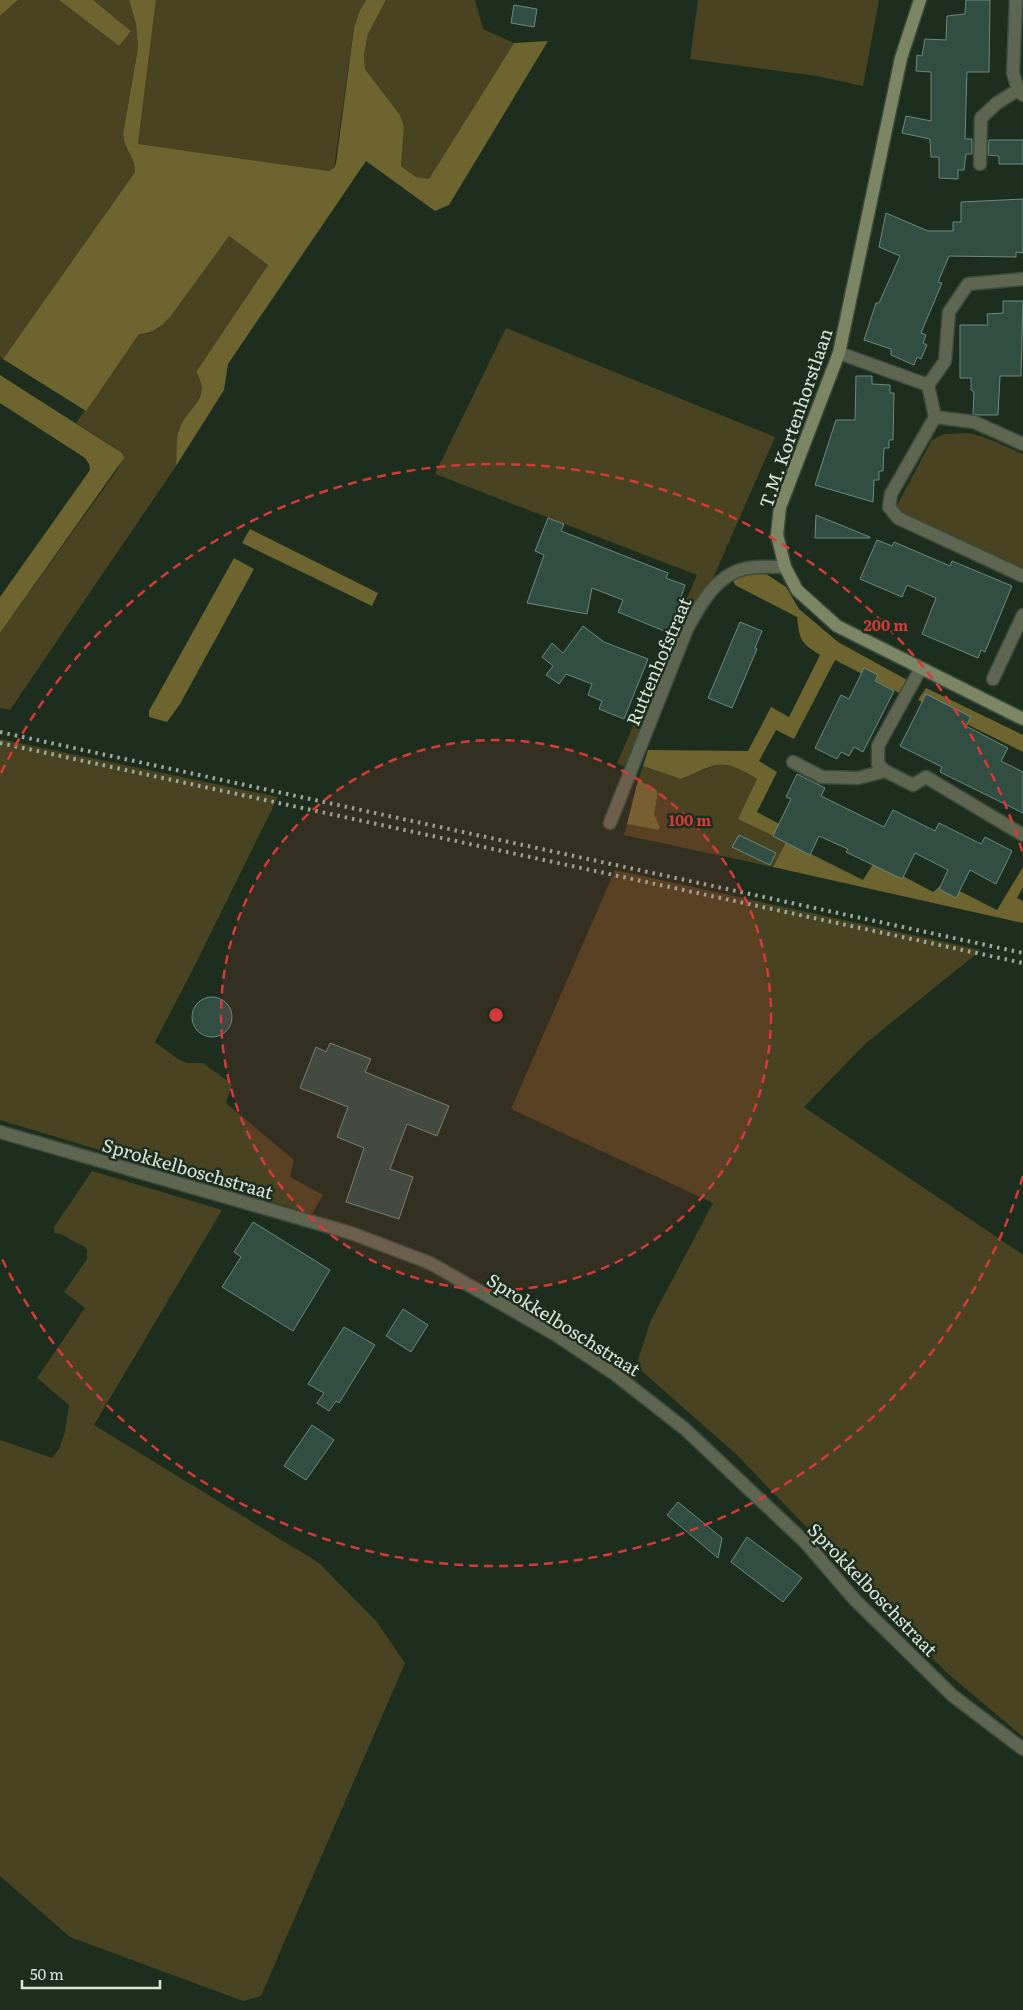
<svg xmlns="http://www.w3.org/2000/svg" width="1023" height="2010" font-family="Literata,serif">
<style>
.green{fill:#494321}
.forest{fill:#6d6430}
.building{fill:#324d42;stroke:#6d8a7e}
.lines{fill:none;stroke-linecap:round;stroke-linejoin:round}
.street-casing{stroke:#3b4b3c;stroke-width:15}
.secondary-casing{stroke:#3b4b3c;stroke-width:15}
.street{stroke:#5e6550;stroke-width:12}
.secondary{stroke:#7c8665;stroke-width:12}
.rail{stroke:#9daa9d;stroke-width:4;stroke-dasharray:2.5 5;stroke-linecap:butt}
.ring{fill:none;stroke:#d63b3a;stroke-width:2.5;stroke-dasharray:9 6}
.labels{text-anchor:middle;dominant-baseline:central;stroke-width:5;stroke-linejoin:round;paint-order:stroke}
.street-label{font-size:18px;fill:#dbe6db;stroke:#1d2e1e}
.centre{fill:#d63b3a;stroke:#1d2e1e;stroke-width:2.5}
.ring-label{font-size:15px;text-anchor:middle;font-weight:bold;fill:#d63b3a;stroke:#1d2e1e;stroke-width:5;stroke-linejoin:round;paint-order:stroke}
</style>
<rect width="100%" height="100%" fill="#1d2e1e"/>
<g class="green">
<path d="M18,0H59L119,46L130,30L93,0H129L136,24L138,48L123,134C124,149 135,157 135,172L3,359L0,357V16Z"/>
<polygon points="156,0 366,0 359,12 354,28 334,168 329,171 138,144"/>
<polygon points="386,0 475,0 483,29 514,43 429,180 416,177 401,166 404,127 400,115 365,69 364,55 368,34"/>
<polygon points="698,0 879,0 863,86 817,76 690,59"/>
<path d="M229,236L268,265L196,372C211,399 189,406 180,427C175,438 177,455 176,466L10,710L0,708V633L118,469L122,453L76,423L139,334H148L159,328Z"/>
<polygon points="506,328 775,437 674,667 660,661 697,575 435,474"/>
<polygon points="969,433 989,439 1023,454 1023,578 908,522 896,507 932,440 945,434"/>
<polygon points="653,678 666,684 627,767 617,764"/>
<polygon points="0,739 278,797 193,969 155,1042 178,1059 187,1063 203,1063 232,1084 226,1103 294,1160 290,1177 323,1195 312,1214 0,1120"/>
<polygon points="721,763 735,766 757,779 739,819 786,842 773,867 624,835 627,824 656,830 654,814 658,793 657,790 638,780 643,766 681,779"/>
<polygon points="615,870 981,950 865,1044 804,1107 1023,1255 1023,1737 946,1672 736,1454 636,1366 651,1320 713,1203 511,1109"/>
<path d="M92,1171L222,1210L94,1425L319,1563L377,1622L405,1663L261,1996L243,2001L70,1937L0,1876V1440L52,1458L59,1449L65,1432L69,1405L37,1378L85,1308L64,1292L87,1259V1250L84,1246C72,1243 67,1234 54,1233V1227Z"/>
</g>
<g class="forest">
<polygon points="0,0 18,0 0,16"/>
<polygon points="59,0 93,0 131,31 119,46"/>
<path d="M129,0H156L138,144L329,171L334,168L336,163L354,28L359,12L366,0H386L368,34L364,55L365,69L400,115L404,127L401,166L416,177L429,179L514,43L548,41L449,205L435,211L366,161L228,364L224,390L176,466C177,455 175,438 180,427C189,406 212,399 196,372L268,265L229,236L170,317C160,327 153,334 139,334L86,411L3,359L135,172C135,157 124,149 123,134L138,48L136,24Z"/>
<polygon points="0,375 122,453 124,458 0,633 0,597 90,470 89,464 85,458 0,403"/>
<polygon points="250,529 378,593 372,606 242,543"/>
<polygon points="234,558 254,569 180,704 167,722 149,717 149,711"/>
<path d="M760,570L786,587L799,609L838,642L909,681L903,695L835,660L794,739L776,730L759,761L777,772L757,812L808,839L803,850L863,880L875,861L933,892L944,883L997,910L1023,867V887L1017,898L1023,901V923L773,867L786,842L738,819L757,779C719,756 719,764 681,779L643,766L648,750L748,751L771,707L789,717L820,655C800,642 800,641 797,617L735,585L733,580L739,575Z"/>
<polygon points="926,688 1023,735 1023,752 918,700"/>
<polygon points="638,780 657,790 658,793 654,814 660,828 657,830 627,824"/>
</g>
<g class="building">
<polygon points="966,0 990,0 989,72 967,72 965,139 972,139 972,154 966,154 964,170 958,170 958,179 939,178 939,157 931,157 930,139 902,133 906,116 931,121 931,72 916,71 917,55 922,56 925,39 946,40 947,16 965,14"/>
<polygon points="514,5 537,9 534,27 511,23"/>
<polygon points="989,140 1023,140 1023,164 999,164 999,156 988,155"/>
<polygon points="1023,199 1023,253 1016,252 1016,257 949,256 938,282 942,283 921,333 926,335 923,343 927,345 921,359 917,357 914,365 891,355 891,349 864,340 876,303 879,303 887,285 900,256 879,247 886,213 928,231 953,231 953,222 961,222 961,202"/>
<polygon points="1003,301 1023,301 1021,376 1000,376 998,415 978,415 973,414 974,392 971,390 971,378 960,378 960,325 988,325 987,314 1003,313"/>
<polygon points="856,376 872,376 872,384 890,385 890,393 894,393 893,440 889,440 889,448 884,448 883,471 879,471 879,480 874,480 873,502 815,485 836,420 855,420"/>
<polygon points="816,515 870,537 870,538 815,538"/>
<polygon points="548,518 564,524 561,531 668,573 666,578 685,585 669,633 618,612 623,600 592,588 587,614 527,603 544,555 535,551"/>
<polygon points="877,540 892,546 894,542 950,566 952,561 1012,586 985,652 981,650 978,658 922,634 936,598 907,585 902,597 860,579"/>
<polygon points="740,622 762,631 755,648 757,649 732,708 708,698"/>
<polygon points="583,626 604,642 648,659 624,719 599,709 602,701 588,695 592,684 566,674 559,684 546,675 553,666 542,657 552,643 563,653"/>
<polygon points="864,668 878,675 875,681 894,691 863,752 854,747 849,756 841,752 837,759 815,748 841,695 849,699"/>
<polygon points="926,694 971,717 966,726 1008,748 1001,761 1023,772 1023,813 940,772 942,767 900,746"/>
<polygon points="797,774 825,788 821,796 884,827 893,810 935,831 939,823 981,844 985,837 1012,851 996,884 970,870 956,898 939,889 948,870 915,853 902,879 846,852 848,849 819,836 810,855 773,836 791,799 786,797"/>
<polygon points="739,835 776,853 770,865 732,847"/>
<circle cx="212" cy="1017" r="20"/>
<polygon points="330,1043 371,1059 365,1072 449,1106 437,1136 407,1124 390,1169 413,1177 399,1219 346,1202 364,1148 337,1137 348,1107 300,1088 316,1047 326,1052"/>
<polygon points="253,1222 330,1270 293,1331 222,1287 241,1257 234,1252"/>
<polygon points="403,1309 428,1325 411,1352 386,1336"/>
<polygon points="344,1327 375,1345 339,1403 336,1401 329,1411 317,1403 324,1393 308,1384"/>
<polygon points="312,1425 334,1440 306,1480 284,1466"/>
<polygon points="678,1502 722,1538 718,1558 667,1515"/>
<polygon points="747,1537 802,1578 783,1602 731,1562"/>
</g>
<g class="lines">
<g class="street-casing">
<g id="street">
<polyline points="1016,0 1013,73 1018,90"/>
<polyline points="980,164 981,118 997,103 1018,90 1023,95"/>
<polyline points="839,353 928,385 935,417 974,422 1023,444"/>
<polyline points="928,385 945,361 949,312 968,284 1023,279"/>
<polyline points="935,417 891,494 889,507 898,518 1023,576"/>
<polyline points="993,679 1023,615"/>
<polyline points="793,762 822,777 858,778 885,771 913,785 926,777 1023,835"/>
<polyline points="885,771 878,764 878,746 921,668"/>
<path d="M610,823L687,629C701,603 718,572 749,568C760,566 773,567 785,567"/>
<polyline points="0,1132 351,1233 430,1263 556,1335 616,1375 685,1429 806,1543 855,1600 953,1696 1023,1749"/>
</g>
</g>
<g class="secondary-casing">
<polyline id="secondary" points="920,0 901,58 839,353 780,507 777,535 785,567 797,590 837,626 1023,719"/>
</g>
<use href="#street" class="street"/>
<use href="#secondary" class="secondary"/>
<g class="rail">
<polyline points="0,732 1023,953"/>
<polyline points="0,743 1023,963"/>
</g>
</g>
<circle cx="496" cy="1015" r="275" fill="#d63b3a" fill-opacity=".12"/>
<g class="ring">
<circle cx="496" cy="1015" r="275"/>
<path d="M1023 1176A551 551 0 0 1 1 1257M1 773A551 551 0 0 1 1023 854"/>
</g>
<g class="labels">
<g class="street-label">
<text transform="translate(795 418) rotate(-71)">T.M. Kortenhorstlaan</text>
<text transform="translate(658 661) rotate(-67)">Ruttenhofstraat</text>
<text transform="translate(188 1168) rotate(16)">Sprokkelboschstraat</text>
<text transform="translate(564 1324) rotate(32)">Sprokkelboschstraat</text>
<text transform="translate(873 1589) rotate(46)">Sprokkelboschstraat</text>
</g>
</g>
<circle cx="496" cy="1015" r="8" class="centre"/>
<g class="ring-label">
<text x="886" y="631">200 m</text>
<text x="690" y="826">100 m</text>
</g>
<path d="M22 1980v8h138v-8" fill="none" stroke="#dbe6db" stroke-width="2.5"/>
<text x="30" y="1980" font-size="15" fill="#dbe6db" stroke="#1d2e1e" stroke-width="4" paint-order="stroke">50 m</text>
</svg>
